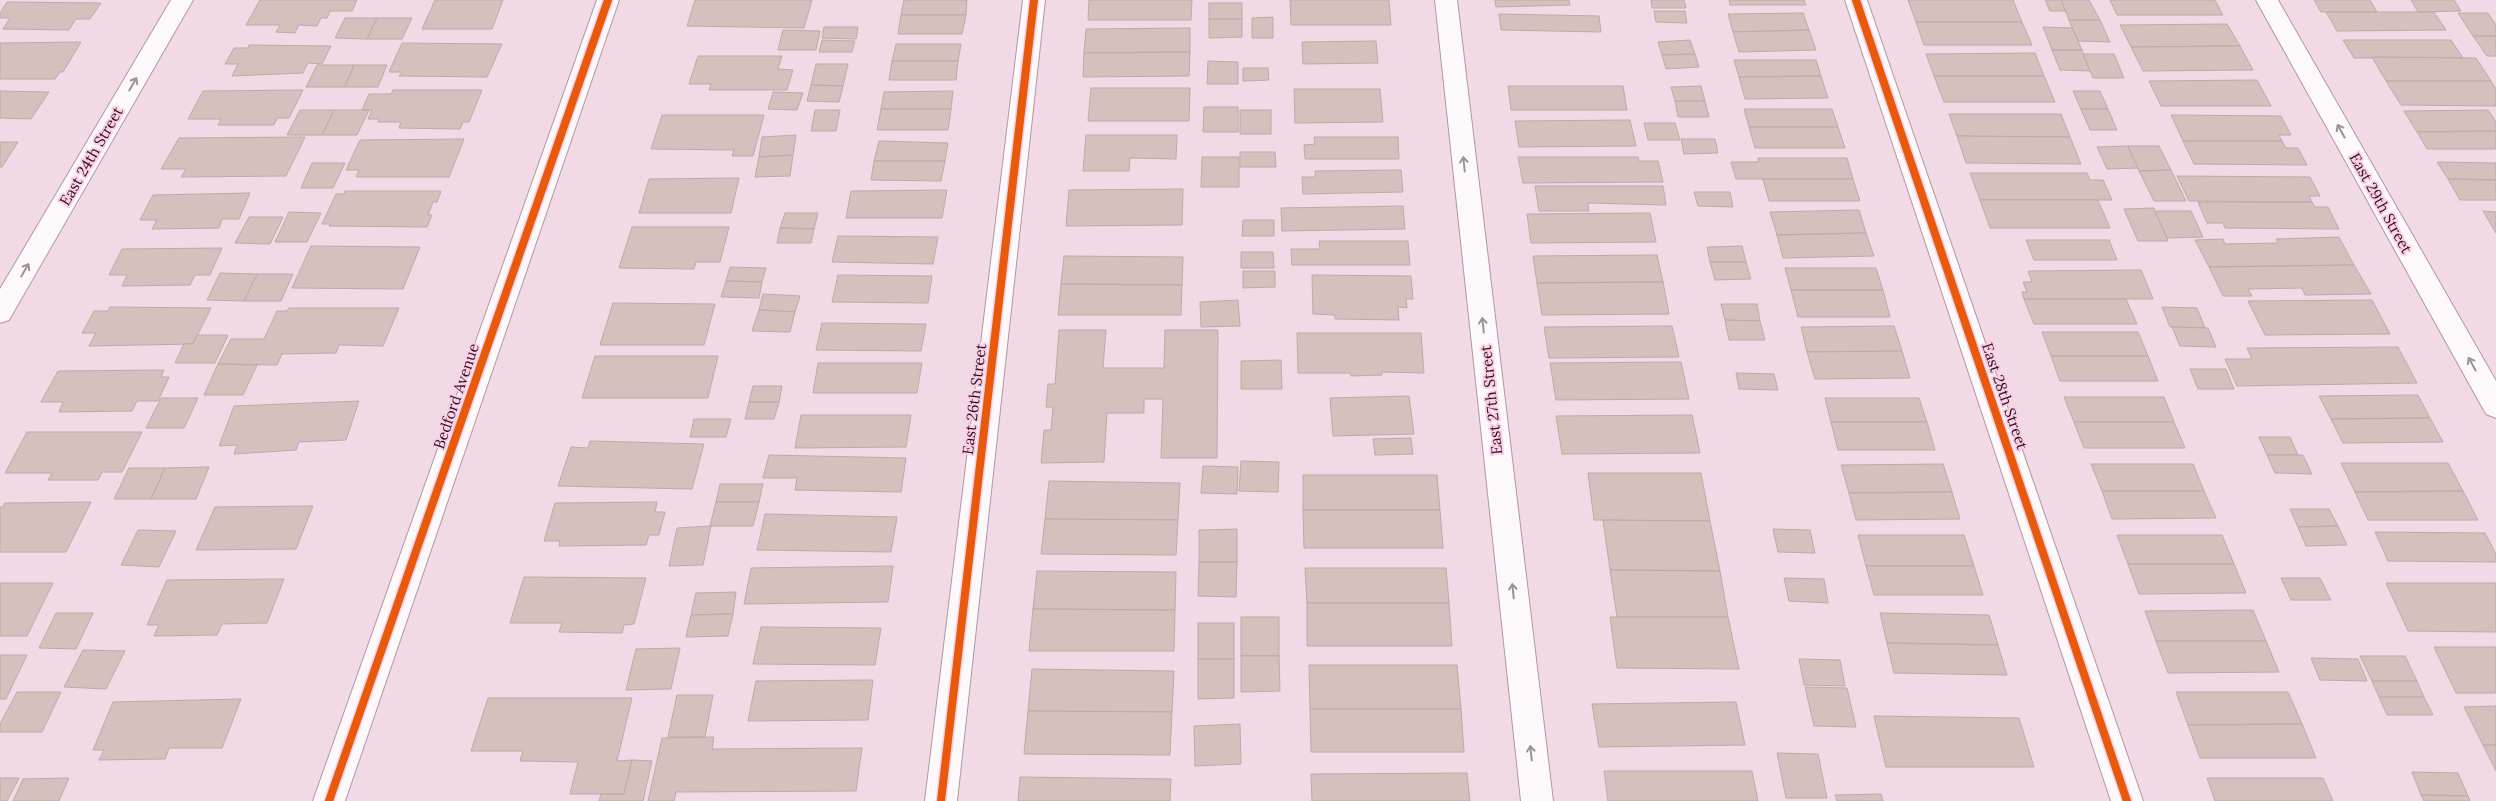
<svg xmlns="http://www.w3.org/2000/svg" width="2496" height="801" font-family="Lora,serif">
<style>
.building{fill:#d7bfbe;stroke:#c0a9a8}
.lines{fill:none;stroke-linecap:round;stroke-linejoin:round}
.street-casing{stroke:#af98a4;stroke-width:2}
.secondary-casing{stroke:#af98a4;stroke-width:2}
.street{fill:#fdf9fb;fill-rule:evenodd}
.secondary{fill:#fdf9fb;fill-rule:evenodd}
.cycleway-casing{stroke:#fbcfe5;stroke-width:11}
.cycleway{stroke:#e8590c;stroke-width:8}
.oneway{stroke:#9e9198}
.labels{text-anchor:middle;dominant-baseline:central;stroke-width:4;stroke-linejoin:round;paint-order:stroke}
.street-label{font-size:15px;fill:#2b111f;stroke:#fbcfe5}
</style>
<rect width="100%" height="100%" fill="#f1d9e5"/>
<g class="building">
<polygon points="260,0 357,0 352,11 330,11 327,18 321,18 317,26 299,25 295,33 276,32 280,25 246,25"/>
<polygon points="435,0 503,0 492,29 422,29"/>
<polygon points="695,0 812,0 804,28 687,26"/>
<polygon points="904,0 967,0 966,15 901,15"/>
<polygon points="1089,0 1192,0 1191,20 1088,20"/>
<polygon points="1290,0 1389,0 1391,25 1291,25"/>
<polygon points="1495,0 1569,0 1570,5 1496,7"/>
<polygon points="1651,0 1684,0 1686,8 1652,8"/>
<polygon points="1729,0 1804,0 1806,5 1730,5"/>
<polygon points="1908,0 2013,0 2022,22 1916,22"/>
<polygon points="2045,0 2061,0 2066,11 2050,11"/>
<polygon points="2061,0 2089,0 2100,20 2069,20"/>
<polygon points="2110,0 2215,0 2223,15 2117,15"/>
<polygon points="2314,0 2370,0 2377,12 2321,12"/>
<polygon points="2411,0 2454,0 2461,11 2418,12"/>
<polygon points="7,2 101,3 90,19 76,19 69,30 3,29 10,18 0,18 0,13"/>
<rect x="1209" y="3" width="33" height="16"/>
<polygon points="1654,11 1685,11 1687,23 1656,22"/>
<polygon points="2326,12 2434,12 2446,30 2337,31"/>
<polygon points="1803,13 1809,30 1733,32 1728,14"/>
<polygon points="2458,13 2488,13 2496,25 2496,36 2473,36"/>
<polygon points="1499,14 1599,16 1601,32 1501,30"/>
<polygon points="901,15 966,15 962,34 898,34"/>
<polygon points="1273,17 1273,38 1252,38 1252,18"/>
<polygon points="345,18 377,18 367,39 335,38"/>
<polygon points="377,18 412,18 402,39 367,39"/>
<polygon points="1209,19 1242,19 1242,37 1209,38"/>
<polygon points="2069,20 2100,20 2110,42 2078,41"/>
<polygon points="1916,22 2022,22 2032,45 1924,45"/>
<polygon points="2227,24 2240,46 2131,47 2120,25"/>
<polygon points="824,27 858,27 856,39 822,38"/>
<polygon points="2043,27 2072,28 2082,50 2052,50"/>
<polygon points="1190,28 1190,52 1084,53 1086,29"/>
<polygon points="783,30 820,31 816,50 778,50"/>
<polygon points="1809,30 1816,50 1739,52 1733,32"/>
<polygon points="2473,36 2496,36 2496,56 2487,56"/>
<polygon points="822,40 855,41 852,52 819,52"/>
<polygon points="1690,40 1695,54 1662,55 1658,42"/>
<polygon points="2343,40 2451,40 2463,58 2354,58"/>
<polygon points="1376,41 1378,63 1303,64 1302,42"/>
<polygon points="81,42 63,72 60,72 55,79 0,79 0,43"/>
<polygon points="402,43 502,44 487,77 399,76 402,72 389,72"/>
<polygon points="896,44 961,44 958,61 892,61"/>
<polygon points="249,45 331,46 322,64 308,63 303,73 232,76 238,64 225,64 234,48 248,48"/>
<polygon points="2240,46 2253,70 2143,71 2131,47"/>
<polygon points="2052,50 2082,50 2090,71 2060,70"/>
<polygon points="1190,52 1189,76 1083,77 1084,53"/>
<polygon points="2035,53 2044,76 1934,76 1926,54"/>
<polygon points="1695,54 1699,67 1666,69 1662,55"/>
<polygon points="2083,54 2114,54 2124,78 2093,78"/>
<polygon points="698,56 782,56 778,69 793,70 787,90 709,90 711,84 689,84"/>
<polygon points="2372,57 2476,58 2491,81 2386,81"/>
<polygon points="1734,60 1816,60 1821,76 1739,77"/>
<polygon points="892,61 958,61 956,80 889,80"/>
<polygon points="1208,61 1238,62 1238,84 1207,84"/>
<polygon points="816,64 848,64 843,86 811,85"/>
<polygon points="317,65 354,65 345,87 306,87"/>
<polygon points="354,65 387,65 378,87 345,87"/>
<polygon points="1243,68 1268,68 1269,80 1243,81"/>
<polygon points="1821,76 1828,98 1745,99 1739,77"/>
<polygon points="1934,76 2044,76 2055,102 1944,102"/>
<polygon points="2257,80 2271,106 2161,106 2149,81"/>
<polygon points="2386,81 2491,81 2496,89 2496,106 2401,105"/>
<polygon points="811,85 843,86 839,102 807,101"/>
<polygon points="1508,86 1623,86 1627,110 1511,110"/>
<polygon points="1701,86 1705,101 1675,101 1671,87"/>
<polygon points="1091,88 1190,88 1189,121 1088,121"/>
<polygon points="1294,89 1380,89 1383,122 1295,123"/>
<polygon points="303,90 289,118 277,118 274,125 218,125 221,119 188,119 203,91"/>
<polygon points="393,90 482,90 469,122 463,122 460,129 399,128 401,122 378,122 379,119 368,119 372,110 362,110 369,94 391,94"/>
<polygon points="0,91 49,92 31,119 0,118"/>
<polygon points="953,91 951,109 881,109 884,92"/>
<polygon points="2073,91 2100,91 2108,109 2081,109"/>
<polygon points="773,92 803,93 797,110 768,109"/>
<polygon points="1675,101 1705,101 1709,117 1678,117"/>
<polygon points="1204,107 1238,107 1238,132 1203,132"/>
<polygon points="881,109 951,109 948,130 877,130"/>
<polygon points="1744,109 1832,109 1838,127 1749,127"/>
<polygon points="2081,109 2108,109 2117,130 2090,130"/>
<polygon points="300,110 334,110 322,135 287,135"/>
<polygon points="334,110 369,110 357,135 322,135"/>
<polygon points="815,110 840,110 836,131 811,131"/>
<rect x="1240" y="110" width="31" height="24"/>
<polygon points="2488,110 2496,122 2496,131 2417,132 2404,111"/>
<polygon points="1949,114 2061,114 2070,137 1957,136"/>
<polygon points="662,115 764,115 753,156 732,156 734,150 651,149"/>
<polygon points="2171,115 2281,116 2291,135 2279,135 2282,141 2183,141"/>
<polygon points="1630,120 1636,146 1519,147 1515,121"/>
<polygon points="1644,123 1675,123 1680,140 1648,140"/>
<polygon points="1749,127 1838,127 1845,148 1755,148"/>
<polygon points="2496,131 2496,149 2427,149 2417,132"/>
<polygon points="796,135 793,155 759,157 762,137"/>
<polygon points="1086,135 1177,135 1176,159 1130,158 1129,171 1083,171"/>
<polygon points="1957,136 2070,137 2081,164 1966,163"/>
<polygon points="305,137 286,176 181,177 186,169 161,169 179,138"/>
<polygon points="1314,137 1398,137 1399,159 1305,159 1304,145 1315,144"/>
<polygon points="464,139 449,177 356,177 359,170 346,170 360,140"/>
<polygon points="1681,139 1715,139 1718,153 1684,154"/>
<polygon points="879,141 948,143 945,161 874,161"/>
<polygon points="2183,141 2282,141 2286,148 2298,148 2307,165 2194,164"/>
<polygon points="0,142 18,142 2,167 0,167"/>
<polygon points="2128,146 2138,168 2107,169 2097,147"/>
<polygon points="2128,146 2159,146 2171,170 2139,171"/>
<polygon points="1240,152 1275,152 1276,167 1240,167"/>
<polygon points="793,155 790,176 755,177 759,157"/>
<polygon points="1202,157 1239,157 1239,187 1201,187"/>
<polygon points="1518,157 1638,157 1639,161 1658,161 1663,182 1523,183"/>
<polygon points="1758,158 1847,158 1853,179 1736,179 1731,162 1758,162"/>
<polygon points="874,161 945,161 941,181 871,180"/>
<polygon points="2437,162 2496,163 2496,180 2448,179"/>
<polygon points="312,163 345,163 333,188 301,188"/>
<polygon points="1401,170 1403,192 1303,194 1302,177 1315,177 1315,171"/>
<polygon points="2171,170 2186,201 2154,201 2139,171"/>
<polygon points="1970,173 2087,173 2090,180 2103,180 2112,200 1980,200"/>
<polygon points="2177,176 2310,177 2320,196 2309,196 2312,202 2189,201"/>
<polygon points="739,178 731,213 639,213 649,179"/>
<polygon points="1763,179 1853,179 1860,201 1769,201"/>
<polygon points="2448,179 2496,180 2496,200 2460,200"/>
<polygon points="1535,186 1663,186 1666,205 1588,203 1589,211 1539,211"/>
<polygon points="1183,189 1182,225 1066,226 1069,190"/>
<polygon points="947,190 942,218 846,218 851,191"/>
<polygon points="345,191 441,191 437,202 433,202 428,215 432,215 427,227 329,226 330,224 322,224 336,194 344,194"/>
<polygon points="1694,192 1730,192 1733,207 1698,206"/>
<polygon points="250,193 239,219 222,219 219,228 152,229 157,220 140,220 153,195"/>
<polygon points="1980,200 2098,200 2110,228 1990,228"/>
<polygon points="2198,202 2312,202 2315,207 2328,207 2339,229 2225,228 2223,223 2207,223"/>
<polygon points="1403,206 1405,229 1282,231 1281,208"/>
<polygon points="2154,208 2168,241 2138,241 2124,209"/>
<polygon points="1859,210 1866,233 1777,235 1770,212"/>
<polygon points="2155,211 2191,211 2203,237 2167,238"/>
<polygon points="2483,211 2496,212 2496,233"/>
<polygon points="289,212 321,213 307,242 275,242"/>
<polygon points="785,213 818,213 814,229 780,228"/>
<polygon points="1650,213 1656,242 1531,243 1527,214"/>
<polygon points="249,217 283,217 270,244 235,243"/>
<polygon points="1243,220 1274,220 1274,236 1242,236"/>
<polygon points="632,227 729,227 720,262 696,262 694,269 619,268"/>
<polygon points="780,228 814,229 811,243 777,243"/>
<polygon points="1866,233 1874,256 1783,258 1777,235"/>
<polygon points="838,236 938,237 933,264 832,262"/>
<polygon points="2339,237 2354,265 2209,267 2195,240 2223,239 2225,244 2278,243 2276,239"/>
<polygon points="2026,240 2109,240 2117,260 2034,260"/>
<polygon points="1319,241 1408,241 1410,265 1292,265 1291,249 1320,249"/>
<polygon points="311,246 420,247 403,289 292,288"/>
<polygon points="1742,246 1746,262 1710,262 1707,247"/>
<polygon points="222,248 210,275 195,275 190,285 122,286 127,275 109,275 122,249"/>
<polygon points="1241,252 1273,252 1274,268 1241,268"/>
<polygon points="1657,255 1663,282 1537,283 1533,256"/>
<polygon points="1064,256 1183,257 1182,285 1061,284"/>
<polygon points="1710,262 1746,262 1751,279 1715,280"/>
<polygon points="2354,265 2371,294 2305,295 2302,288 2248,289 2252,296 2223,296 2209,267"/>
<polygon points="730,267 766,268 762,282 726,281"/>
<polygon points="1785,268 1876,268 1883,290 1791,290"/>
<polygon points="2141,270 2153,299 2024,299 2022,292 2027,292 2023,282 2032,282 2028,271"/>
<polygon points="1243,271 1275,271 1275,287 1243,288"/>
<polygon points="220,273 257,274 244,301 207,300"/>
<polygon points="257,274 293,274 281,301 244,301"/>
<polygon points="838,275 932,276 928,303 832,302"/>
<polygon points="1312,275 1411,276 1413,299 1406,299 1407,308 1398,307 1399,320 1335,319 1335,315 1313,314"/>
<polygon points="726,281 762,282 759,298 721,297"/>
<polygon points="1663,282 1669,314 1542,315 1537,283"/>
<polygon points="1061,284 1182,285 1181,315 1058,315"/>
<polygon points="1791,290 1883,290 1890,317 1798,317"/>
<polygon points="763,294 800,296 795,312 759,310"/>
<polygon points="2024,299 2126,299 2137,324 2034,324"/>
<polygon points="1238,300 1240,326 1201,327 1200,302"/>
<polygon points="2372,300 2390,334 2265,335 2248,301"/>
<polygon points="613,303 715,304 704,345 600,345"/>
<polygon points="1721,304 1757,304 1760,321 1725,320"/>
<polygon points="110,307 211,308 193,344 89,346 96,333 82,333 94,311 108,311"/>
<polygon points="2162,307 2197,308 2205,328 2170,327"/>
<polygon points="289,308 399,308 383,346 339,345 336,353 282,354 277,365 218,364 231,339 264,339 277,311 287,311"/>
<polygon points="759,310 795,312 790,332 752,331"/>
<polygon points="1725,320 1760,321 1765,340 1729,340"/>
<polygon points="822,323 926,324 921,351 816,350"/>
<polygon points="1672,326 1679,357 1549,358 1544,327"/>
<polygon points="1894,326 1902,351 1807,352 1801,327"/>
<polygon points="2172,327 2208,328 2216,347 2180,346"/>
<polygon points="1059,330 1106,330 1103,368 1164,368 1165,330 1218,330 1217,458 1161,458 1163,399 1144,399 1144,413 1107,413 1104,462 1041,463 1044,430 1051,430 1053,407 1046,407 1048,384 1055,384"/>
<polygon points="2042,332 2138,332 2148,356 2051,356"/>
<polygon points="1297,333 1421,333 1424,373 1382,372 1382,375 1351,376 1350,373 1298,373"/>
<polygon points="197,335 228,335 215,363 175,363 184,344 193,344"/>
<polygon points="2398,347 2417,383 2237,386 2225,359 2252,359 2247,348"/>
<polygon points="1902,351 1910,378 1815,379 1807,352"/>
<polygon points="595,356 718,356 708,398 582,398"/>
<polygon points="2051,356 2148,356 2158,381 2060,381"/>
<polygon points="1281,360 1282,389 1241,389 1241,361"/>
<polygon points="1681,362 1689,399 1556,400 1550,363"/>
<polygon points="818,363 922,363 917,393 813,393"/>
<polygon points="218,364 257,365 243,395 204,395"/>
<polygon points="2190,369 2226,369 2234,389 2198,389"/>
<polygon points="164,370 161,377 169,377 158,401 137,401 132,411 59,412 63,402 41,402 58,371"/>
<polygon points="1736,373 1774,374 1778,390 1739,389"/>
<polygon points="753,386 782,386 779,402 749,402"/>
<polygon points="2418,395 2430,418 2331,419 2319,396"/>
<polygon points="1409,396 1414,434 1333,436 1330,398"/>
<polygon points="2064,397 2164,397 2174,422 2074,422"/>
<polygon points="161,398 198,398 184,428 146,428"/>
<polygon points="1825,398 1919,398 1927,422 1831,422"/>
<polygon points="359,401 346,440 299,442 296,450 234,454 237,445 219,446 234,406"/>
<polygon points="749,402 779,402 774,419 745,419"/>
<polygon points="801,415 911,415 906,447 795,448"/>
<polygon points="1692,415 1700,453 1562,454 1556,416"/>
<polygon points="2430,418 2443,442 2343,443 2331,419"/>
<polygon points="694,419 731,419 726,437 690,437"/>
<polygon points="1831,422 1927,422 1935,450 1838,450"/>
<polygon points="2074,422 2174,422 2185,448 2084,448"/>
<polygon points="27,432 142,432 122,472 102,472 98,480 48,480 52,473 5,473"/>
<polygon points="2259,437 2290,437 2298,455 2267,455"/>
<polygon points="1411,438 1413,454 1375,455 1373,439"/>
<polygon points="590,441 704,444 692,489 558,486 571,447 588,448"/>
<polygon points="769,455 906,458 901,492 795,490 797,478 763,478"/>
<polygon points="2267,455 2303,455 2312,474 2275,473"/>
<polygon points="1241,461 1279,462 1278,492 1239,491"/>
<polygon points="2341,463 2448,463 2463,491 2355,492"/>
<polygon points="1943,464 1952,492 1849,493 1841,465"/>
<polygon points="2091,464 2193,464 2204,491 2102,491"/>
<polygon points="1203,466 1238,467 1237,494 1201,493"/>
<polygon points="209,467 196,499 151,499 165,468"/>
<polygon points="129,468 165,468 151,499 114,499"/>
<polygon points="1588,473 1701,473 1710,521 1594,520"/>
<polygon points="1303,475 1437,475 1440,510 1303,510"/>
<polygon points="1049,481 1180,483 1178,520 1045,519"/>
<polygon points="720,484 763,484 759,502 716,502"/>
<polygon points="2102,491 2204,491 2216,518 2112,519"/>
<polygon points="2463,491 2478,520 2368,520 2355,492"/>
<polygon points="1952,492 1960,519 1856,520 1849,493"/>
<polygon points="91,502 66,552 0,552 0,507 3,507 5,503"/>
<polygon points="657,502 655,512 665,512 659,535 649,535 646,545 559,546 560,541 544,541 555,503"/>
<polygon points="716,502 759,502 753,526 710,526"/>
<polygon points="313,506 296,549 196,550 215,507"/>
<polygon points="2290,509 2329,509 2338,526 2298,527"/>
<polygon points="1303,510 1440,510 1443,548 1304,548"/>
<polygon points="765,514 897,517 891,552 757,550"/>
<polygon points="1045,519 1178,520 1176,555 1041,554"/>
<polygon points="1603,520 1710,521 1720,571 1610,570"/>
<polygon points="711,526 703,565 669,566 677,528"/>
<polygon points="2338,526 2347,545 2306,546 2298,527"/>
<polygon points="1237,529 1237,562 1199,562 1199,530"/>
<polygon points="1773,529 1810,530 1815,553 1778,552"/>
<polygon points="138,530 176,531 159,567 121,565"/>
<polygon points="2375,532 2485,533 2496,554 2496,562 2388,561"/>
<polygon points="1858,535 1964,535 1974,566 1866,566"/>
<polygon points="2117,535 2222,535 2234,564 2128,564"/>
<polygon points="1199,562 1237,562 1236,597 1198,596"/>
<polygon points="2128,564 2234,564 2246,593 2139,594"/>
<polygon points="893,566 888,602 744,604 751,568"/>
<polygon points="1866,566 1974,566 1983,595 1874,595"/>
<polygon points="1305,568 1446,568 1449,603 1307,603"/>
<polygon points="1610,570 1720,571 1728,617 1617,617"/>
<polygon points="1037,571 1176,572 1175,610 1033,609"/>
<polygon points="524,577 646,578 634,624 624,625 622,633 559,632 562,623 510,623"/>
<polygon points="1784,578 1824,579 1828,603 1789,601"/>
<polygon points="2281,578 2320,578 2331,600 2291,600"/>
<polygon points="284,579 267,623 222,624 217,635 154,636 159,625 147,625 167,580"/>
<polygon points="0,583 53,583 27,636 0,636"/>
<polygon points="2386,583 2496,583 2496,632 2408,631"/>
<polygon points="736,592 733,614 691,615 696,593"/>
<polygon points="1307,603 1449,603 1452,646 1307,646"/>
<polygon points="1033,609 1175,610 1174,651 1029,651"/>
<polygon points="2253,610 2266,641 2156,641 2145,611"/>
<polygon points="56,613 93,613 76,649 39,648"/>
<polygon points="1880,613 1989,615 1998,645 1887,643"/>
<polygon points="733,614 728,636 686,637 691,615"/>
<rect x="1241" y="617" width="38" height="39"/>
<polygon points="1610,617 1728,617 1739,669 1617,668"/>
<rect x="1198" y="623" width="36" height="36"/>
<polygon points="761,627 881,628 875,665 753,664"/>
<polygon points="2156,641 2266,641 2279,672 2168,673"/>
<polygon points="1887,643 1998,645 2007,675 1894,673"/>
<polygon points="2434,647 2496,647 2496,693 2456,693"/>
<polygon points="680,648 671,689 626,690 636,649"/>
<polygon points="83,650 125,651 106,689 64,687"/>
<polygon points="0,655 27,655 6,699 0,699"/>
<polygon points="1241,656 1279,656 1280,691 1241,692"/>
<polygon points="2360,656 2405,656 2417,681 2372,681"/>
<polygon points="2311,658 2358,659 2367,681 2320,680"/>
<polygon points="1198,659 1234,659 1234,698 1198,699"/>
<polygon points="1799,659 1840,660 1845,686 1804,685"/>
<polygon points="1309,665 1457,665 1461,709 1310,709"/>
<polygon points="1032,669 1174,671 1172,712 1028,711"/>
<polygon points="873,680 868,720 748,721 756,681"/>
<polygon points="2372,681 2417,681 2424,697 2379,697"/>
<polygon points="1805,687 1847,688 1856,727 1814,726"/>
<polygon points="17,692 61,692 42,732 0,732 0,724"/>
<polygon points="2176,692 2288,692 2302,724 2188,725"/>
<polygon points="677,695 713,695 705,737 668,737"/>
<polygon points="2379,697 2424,697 2433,715 2387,715"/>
<polygon points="488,698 632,698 617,761 632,760 624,794 570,794 578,762 520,761 523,751 471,751"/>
<polygon points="241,699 222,748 169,748 165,759 99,760 104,750 93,750 113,702"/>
<polygon points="1736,702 1745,745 1599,747 1592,704"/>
<polygon points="2496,706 2496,745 2483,745 2464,707"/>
<polygon points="1310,709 1461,709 1464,752 1311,752"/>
<polygon points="1028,711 1172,712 1170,755 1024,754"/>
<polygon points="1874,716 2019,718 2034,767 1886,767"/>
<polygon points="1240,724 1241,764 1195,766 1194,726"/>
<polygon points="2302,724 2316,758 2200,758 2188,725"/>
<polygon points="714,737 712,749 862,748 856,791 676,792 674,801 648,801 662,738"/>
<polygon points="2483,745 2496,745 2496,771"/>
<polygon points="1777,753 1818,754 1827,798 1786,798"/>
<polygon points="632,760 652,761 643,801 599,801 601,794 624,794"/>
<polygon points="1604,771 1752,771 1758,801 1608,801"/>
<polygon points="2412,772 2458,773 2468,796 2421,795"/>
<polygon points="1467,773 1470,801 1312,801 1311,774"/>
<polygon points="1020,777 1171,779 1170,801 1018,801"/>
<polygon points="0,778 19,778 7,801 0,801"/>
<polygon points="69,778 59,801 13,801 23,779"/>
<polygon points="2207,778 2323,778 2333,801 2215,801"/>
<polygon points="1881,794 1883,801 1837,801 1835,795"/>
<polygon points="2421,795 2468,796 2470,801 2424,801"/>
</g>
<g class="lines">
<g class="street-casing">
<g id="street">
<polygon points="171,0 193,0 9,320 0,323 0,289"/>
<polygon points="1023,0 1045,0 957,801 925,801"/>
<polygon points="1435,0 1457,0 1553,801 1521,801"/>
<polygon points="1845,0 1867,0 2143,801 2111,801"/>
<polygon points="2256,0 2278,0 2496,381 2496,418 2486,414"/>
</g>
</g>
<g class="secondary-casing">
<polygon id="secondary" points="597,0 619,0 345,801 313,801"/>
</g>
<use href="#street" class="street"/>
<use href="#secondary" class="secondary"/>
<g class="cycleway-casing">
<g id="cycleway">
<polyline points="1856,0 2127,801"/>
<polyline points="329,801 608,0"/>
<polyline points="941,801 1034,0"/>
</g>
</g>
<use href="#cycleway" class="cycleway"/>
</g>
<defs><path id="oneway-shaft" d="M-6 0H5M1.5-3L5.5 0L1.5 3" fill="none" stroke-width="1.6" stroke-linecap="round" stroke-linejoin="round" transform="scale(1.25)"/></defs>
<g class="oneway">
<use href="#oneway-shaft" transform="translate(133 84) rotate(-60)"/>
<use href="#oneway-shaft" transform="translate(2341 131) rotate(-119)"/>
<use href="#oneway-shaft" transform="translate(1464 164) rotate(-96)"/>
<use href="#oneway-shaft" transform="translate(25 270) rotate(-60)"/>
<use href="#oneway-shaft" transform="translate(1483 325) rotate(-96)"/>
<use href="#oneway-shaft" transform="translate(2472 364) rotate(-119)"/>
<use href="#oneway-shaft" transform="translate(1513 591) rotate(-96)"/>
<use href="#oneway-shaft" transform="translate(1531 753) rotate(-96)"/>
</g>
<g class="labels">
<g class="street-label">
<text transform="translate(91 156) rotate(-60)">East 24th Street</text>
<text transform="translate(2381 203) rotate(61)">East 29th Street</text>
<text transform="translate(456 396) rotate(-71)">Bedford Avenue</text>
<text transform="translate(2005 396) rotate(71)">East 28th Street</text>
<text transform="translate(974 399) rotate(-83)">East 26th Street</text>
<text transform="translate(1491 400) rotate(-96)">East 27th Street</text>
</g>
</g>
</svg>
